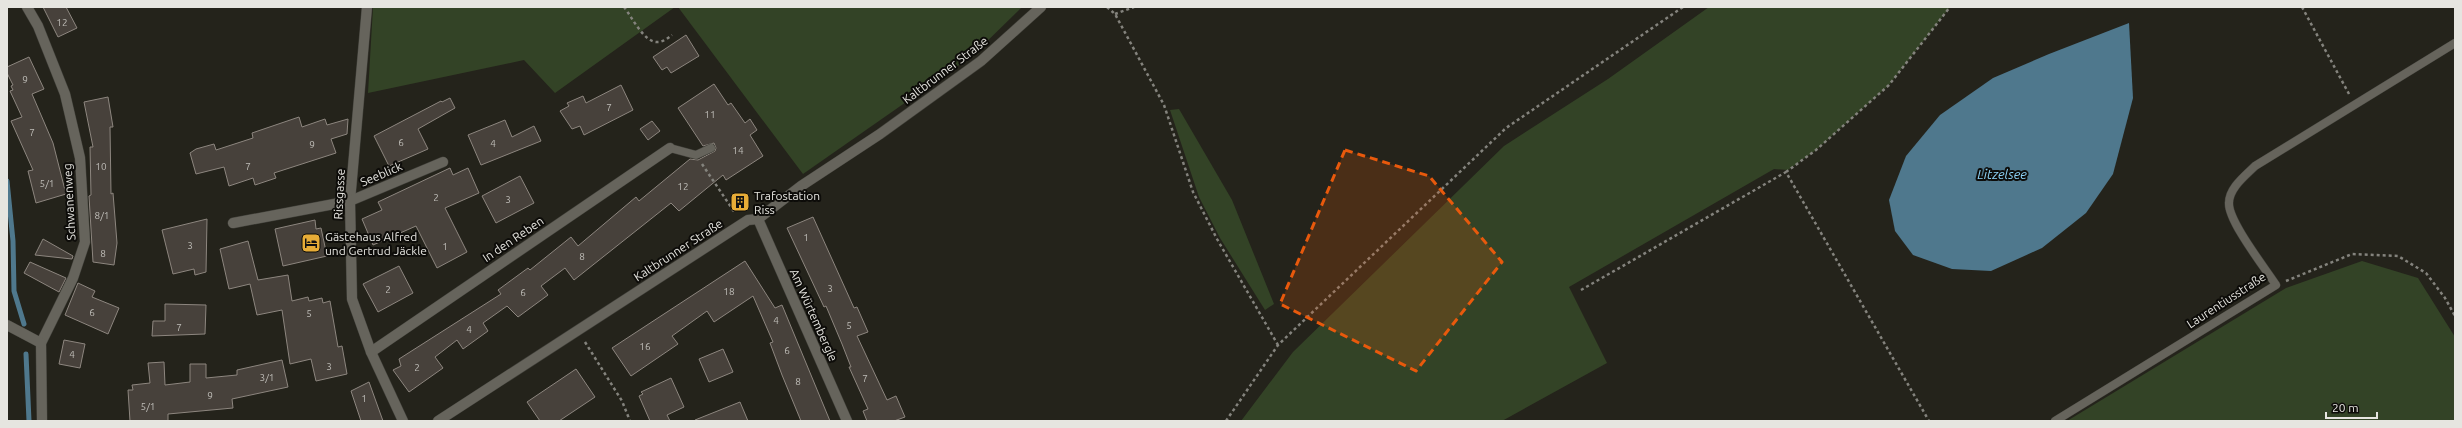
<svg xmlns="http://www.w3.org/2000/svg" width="2462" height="428" font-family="Ubuntu,sans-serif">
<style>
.green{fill:#334326}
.water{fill:#4f788d}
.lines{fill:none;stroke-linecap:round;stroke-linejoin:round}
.stream{stroke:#4f788d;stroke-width:5}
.building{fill:#47413b;stroke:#8d867f}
.lane-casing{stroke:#41403a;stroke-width:9}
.street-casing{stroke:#41403a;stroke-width:11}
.secondary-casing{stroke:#41403a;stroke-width:11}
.path{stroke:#84837d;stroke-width:2.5;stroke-dasharray:3 3;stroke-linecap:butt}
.lane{stroke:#66645c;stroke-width:8}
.street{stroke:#66645c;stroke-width:10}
.secondary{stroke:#66645c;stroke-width:10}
.marked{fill:#e8590c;fill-opacity:0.2;stroke:#e8590c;stroke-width:3;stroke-dasharray:8 5;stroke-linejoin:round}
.labels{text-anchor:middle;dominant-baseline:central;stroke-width:4;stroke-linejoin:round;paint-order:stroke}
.number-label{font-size:10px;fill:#bebcb7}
.street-label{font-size:12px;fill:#e6e5e0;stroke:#0d0c09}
.poi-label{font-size:12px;fill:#e6e5e0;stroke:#0d0c09;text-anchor:start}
.water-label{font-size:13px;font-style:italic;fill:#8fd5f9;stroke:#0d0c09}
</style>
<rect width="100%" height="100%" fill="#24231b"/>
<g class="green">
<polygon points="373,7 675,7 555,93 524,60 368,93"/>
<polygon points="678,7 1022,7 972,56 803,174"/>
<polygon points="1709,7 1950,7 1889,85 1816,150 1788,170 1774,169 1569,287 1607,363 1502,421 1241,421 1293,352 1504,146 1608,79"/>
<polygon points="1179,109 1232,200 1274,304 1265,310 1220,238 1199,197 1170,110"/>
<polygon points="2362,261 2418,278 2455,337 2455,421 2067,421 2286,288"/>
</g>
<polygon class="water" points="2129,23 2133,98 2113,174 2086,213 2042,248 1991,271 1952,269 1913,255 1895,231 1889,200 1906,156 1940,115 1993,78 2049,54"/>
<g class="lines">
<g class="stream">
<polyline points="7,181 13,241 14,291 24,324"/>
<polyline points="26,354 29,421"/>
</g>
</g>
<g class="building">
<polygon points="43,7 66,7 77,28 58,37"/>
<polygon points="686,35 699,56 671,73 667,67 662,70 653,57"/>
<polygon points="29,57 44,89 32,94 53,143 66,194 36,203 28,171 33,170 11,121 22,117 10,91 13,90 11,86 13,85 7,73 7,67"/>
<polygon points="714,84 728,105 731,103 745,123 750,119 757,130 750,135 763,156 726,180 723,175 679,211 671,203 574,280 565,268 541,286 548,295 518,317 507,306 483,323 488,331 463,349 457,340 435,357 443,368 409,392 393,370 401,366 399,359 501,294 498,290 528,268 530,270 571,237 578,246 636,197 639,201 690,159 698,160 715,151 716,148 714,143 703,146 678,108"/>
<polygon points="621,85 633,110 584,135 580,126 572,129 560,111 569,106 567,103 583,96 586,103"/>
<polygon points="108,97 113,127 110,127 111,194 113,193 117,243 114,265 93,262 89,196 91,195 90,147 93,147 84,102"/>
<polygon points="450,98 455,108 418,129 428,149 389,166 374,136 441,101 442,102"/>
<polygon points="299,117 302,127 325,119 327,125 348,119 347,134 331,139 336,153 274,173 276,178 255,185 253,178 229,186 224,167 196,174 190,153 196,149 214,144 216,150 253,138 252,133"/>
<polygon points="505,120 512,137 534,126 541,141 481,165 468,135"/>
<polygon points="652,121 660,131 648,140 640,129"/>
<polygon points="450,168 453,175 468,168 479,193 445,208 467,252 437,268 416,226 373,245 362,219 382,210 378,202"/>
<polygon points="520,176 534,203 496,223 482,196"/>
<polygon points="813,217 854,308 857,307 868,332 857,336 887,400 896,396 905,417 894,421 867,421 863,411 868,409 849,367 851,367 842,344 826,306 824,307 787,228"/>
<polygon points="207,219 206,272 195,275 194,269 173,274 162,230"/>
<polygon points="315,220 316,229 321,228 327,256 283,266 275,229"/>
<polygon points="43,239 73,256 72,259 35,255"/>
<polygon points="248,241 258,280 288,275 292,301 308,297 309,301 322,298 323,303 330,301 338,347 342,346 347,374 316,381 311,359 290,364 282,310 257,315 250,284 229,289 220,249"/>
<polygon points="745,261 775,308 782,305 830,421 801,421 782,375 770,343 773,342 753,296 714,322 707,311 672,336 678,344 631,376 612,348"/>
<polygon points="30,262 66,278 59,292 24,273"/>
<polygon points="399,266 413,293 378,312 363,284"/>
<polygon points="78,283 95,291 92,297 119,308 108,334 65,315"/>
<polygon points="165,304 206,305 205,334 152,336 153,321 165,321"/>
<polygon points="64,340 85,344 80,368 59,364"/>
<polygon points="723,349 733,372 709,382 699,359"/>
<polygon points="282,360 288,387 232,399 233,408 168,414 168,421 130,421 128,390 133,390 132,385 150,383 148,363 164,362 165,385 190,382 190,364 206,364 206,378 237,375 237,370"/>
<polygon points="576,369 595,397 559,421 540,421 527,402"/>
<polygon points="671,378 684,407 667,415 670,421 650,421 639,396 643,394 641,392"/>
<polygon points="369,382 383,421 361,421 351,391"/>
<polygon points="740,402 748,421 695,421 695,420"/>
</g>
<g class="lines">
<g class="lane-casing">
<g id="lane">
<polyline points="670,148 696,155 711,148"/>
<path d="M2055,421L2276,285C2265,268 2228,221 2229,203C2229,188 2245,176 2255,166L2455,43"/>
</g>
</g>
<g class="street-casing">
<g id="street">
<polyline points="27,7 38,26 65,94 80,158 85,242 73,278 41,343 42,421"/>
<polyline points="367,7 350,201 352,299 371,352 403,421"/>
<polyline points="758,219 847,421"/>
<polyline points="233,223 350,201 443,162"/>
<polyline points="7,325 41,343"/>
<polyline points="371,352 670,148"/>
</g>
</g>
<g class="secondary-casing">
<polyline id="secondary" points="438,421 748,220 758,219 801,186 880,134 981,61 1041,7"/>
</g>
<g class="path">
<path d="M624,7C632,17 644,43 658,42C663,42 668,38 672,35"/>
<polyline points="1107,7 1115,14 1164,105 1193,192 1217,239 1278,345"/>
<polyline points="2302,7 2349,94"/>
<polyline points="1115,14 1134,7"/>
<polyline points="702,164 735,213"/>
<polyline points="1786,172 1816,150 1889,85 1950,7"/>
<polyline points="2286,281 2352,254 2398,256 2426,273 2445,298 2455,316"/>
<polyline points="1581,290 1786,172 1929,421"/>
<polyline points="585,342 622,401 630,421"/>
<polyline points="1226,421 1278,345 1506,128 1683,7"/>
</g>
<use href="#lane" class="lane"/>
<use href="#street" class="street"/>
<use href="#secondary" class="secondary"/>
</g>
<path class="marked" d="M1345,150L1429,176L1502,262L1416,371L1280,304Z"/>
<defs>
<g id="building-square" transform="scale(1)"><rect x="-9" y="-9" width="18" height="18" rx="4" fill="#e7ac37" stroke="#0d0c09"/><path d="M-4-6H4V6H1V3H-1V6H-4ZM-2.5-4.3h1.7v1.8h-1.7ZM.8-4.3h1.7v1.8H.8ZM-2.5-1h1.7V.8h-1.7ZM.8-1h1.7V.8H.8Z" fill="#111"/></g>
<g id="hotel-square" transform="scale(1)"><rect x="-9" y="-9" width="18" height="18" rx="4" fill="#e7ac37" stroke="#0d0c09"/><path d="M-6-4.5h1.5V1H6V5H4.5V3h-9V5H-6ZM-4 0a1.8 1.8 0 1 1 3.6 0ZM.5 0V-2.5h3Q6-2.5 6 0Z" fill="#111"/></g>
</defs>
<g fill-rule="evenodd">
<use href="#building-square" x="740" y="202"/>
<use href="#hotel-square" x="311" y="243"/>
</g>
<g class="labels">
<g class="number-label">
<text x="62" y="22">12</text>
<text x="25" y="79">9</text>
<text x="609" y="107">7</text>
<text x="710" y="114">11</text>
<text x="32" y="132">7</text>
<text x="401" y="142">6</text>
<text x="493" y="143">4</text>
<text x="312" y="144">9</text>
<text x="738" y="150">14</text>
<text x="101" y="166">10</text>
<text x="248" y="166">7</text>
<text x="47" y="183">5/1</text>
<text x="683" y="186">12</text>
<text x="436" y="197">2</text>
<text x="508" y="199">3</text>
<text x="102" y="215">8/1</text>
<text x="806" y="237">1</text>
<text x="190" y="245">3</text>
<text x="445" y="246">1</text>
<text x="103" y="253">8</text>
<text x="582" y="256">8</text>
<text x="830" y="288">3</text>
<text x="388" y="289">2</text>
<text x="729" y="291">18</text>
<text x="523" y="292">6</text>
<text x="92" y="312">6</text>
<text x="309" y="313">5</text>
<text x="776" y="320">4</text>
<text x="849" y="325">5</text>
<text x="179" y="327">7</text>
<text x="469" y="329">4</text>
<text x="645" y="346">16</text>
<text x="787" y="350">6</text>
<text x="72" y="354">4</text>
<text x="329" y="366">3</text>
<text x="417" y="367">2</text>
<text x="267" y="377">3/1</text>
<text x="865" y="378">7</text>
<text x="798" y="381">8</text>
<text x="210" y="395">9</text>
<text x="364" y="398">1</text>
<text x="148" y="406">5/1</text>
</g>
<g class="street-label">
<text transform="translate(945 70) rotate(-37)">Kaltbrunner Straße</text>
<text transform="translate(381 174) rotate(-23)">Seeblick</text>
<text transform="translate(339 194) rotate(-87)">Rissgasse</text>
<text transform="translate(69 202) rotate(-93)">Schwanenweg</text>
<text transform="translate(513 239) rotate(-34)">In den Reben</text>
<text transform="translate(678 250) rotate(-33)">Kaltbrunner Straße</text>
<text transform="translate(2226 300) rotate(-33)">Laurentiusstraße</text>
<text transform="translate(814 315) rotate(66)">Am Würtembergle</text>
</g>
<g class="poi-label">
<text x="754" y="195">Trafostation<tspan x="754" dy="14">Riss</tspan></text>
<text x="325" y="236">Gästehaus Alfred<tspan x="325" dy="14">und Gertrud Jäckle</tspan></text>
</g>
<g class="water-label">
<text x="2002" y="174">Litzelsee</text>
</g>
</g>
<rect width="2462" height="428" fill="none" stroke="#e6e5e0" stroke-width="16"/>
<path d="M2326 412v6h51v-6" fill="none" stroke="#e6e5e0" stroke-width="2"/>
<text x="2332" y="412" font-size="12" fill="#e6e5e0" stroke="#0d0c09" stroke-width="3" paint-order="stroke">20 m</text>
</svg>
